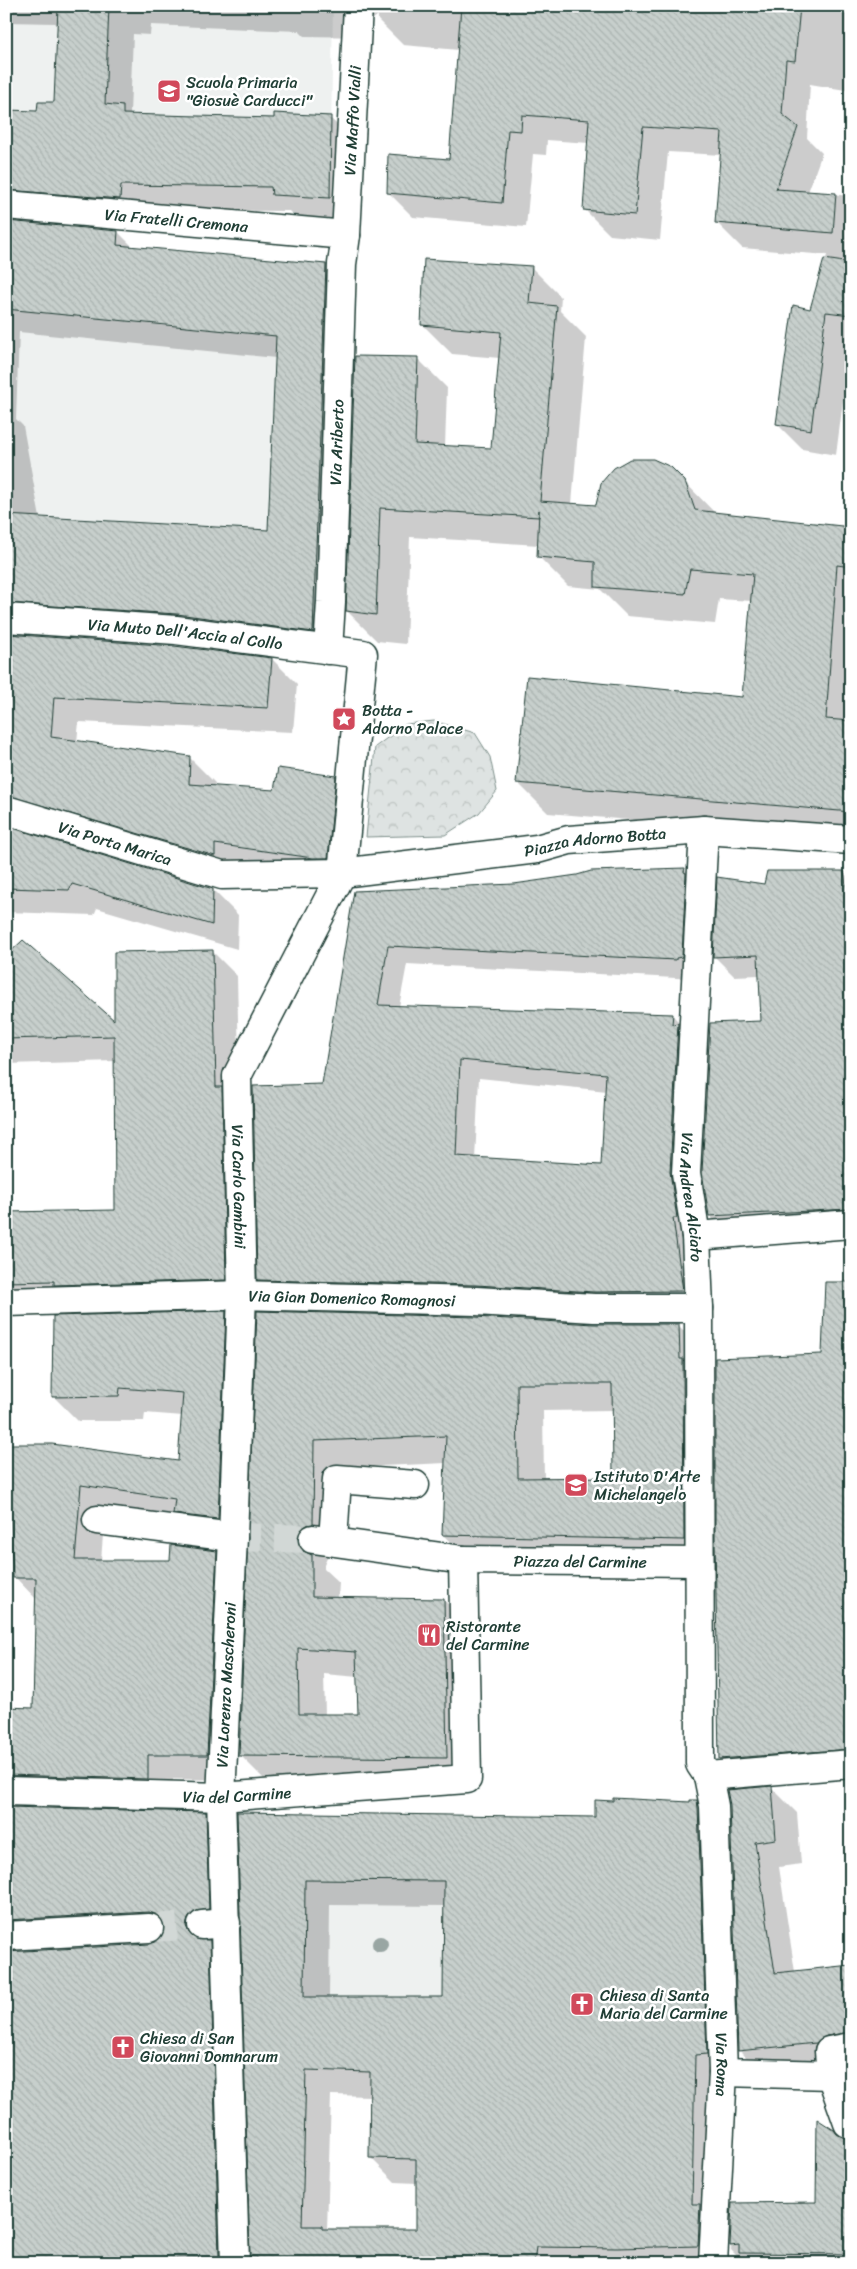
<svg xmlns="http://www.w3.org/2000/svg" width="857" height="2269" font-family="Sriracha,sans-serif">
<style>
.built{fill:#eef1f0}
.park{fill:url(#park-crowns);stroke:#7e908b}
.shadow{fill:#0003;fill-rule:evenodd}
.building{fill:url(#building-back-hatch);stroke:#1f3d34;fill-rule:evenodd}
.lines{fill:none;stroke-linecap:round;stroke-linejoin:round}
.pedestrian-tunnel{stroke:#d2d8d6;stroke-width:28;stroke-dasharray:28 14;stroke-linecap:butt}
.minor-tunnel{stroke:#d2d8d6;stroke-width:28;stroke-dasharray:28 14;stroke-linecap:butt}
.pedestrian-casing{stroke:#1f3d34;stroke-width:31}
.minor-casing{stroke:#1f3d34;stroke-width:31}
.pedestrian{stroke:#fff;stroke-width:28}
.minor{stroke:#fff;stroke-width:28}
.tree{fill:#99a6a3}
.labels{text-anchor:middle;dominant-baseline:central;stroke-width:5;stroke-linejoin:round;paint-order:stroke}
.poi-label{font-size:16px;fill:#1f3d34;stroke:#fff;text-anchor:start}
.street-label{font-size:16px;fill:#1f3d34;stroke:#fff}
</style>
<defs>
<pattern id="park-crowns" width="20" height="18" patternUnits="userSpaceOnUse" patternTransform="scale(1.25)"><rect width="20" height="18" fill="#dee3e2"/><path d="M2 6a3 3 0 1 1 6 0M12 15a3 3 0 1 1 6 0" fill="none" stroke="#bec4c2"/></pattern>
<pattern id="building-back-hatch" width="6" height="6" patternUnits="userSpaceOnUse" patternTransform="scale(1.25)"><rect width="6" height="6" fill="#c7cfcc"/><path d="M-1 5l2 2M0 0l6 6M5-1l2 2" fill="none" stroke="#aab3b0"/></pattern>
</defs>
<rect width="100%" height="100%" fill="#fff"/>
<filter id="ink" filterUnits="userSpaceOnUse"><feTurbulence type="fractalNoise" baseFrequency=".02" numOctaves="2"/><feDisplacementMap in="SourceGraphic" scale="10" xChannelSelector="R" yChannelSelector="G"/><feConvolveMatrix kernelMatrix="1 2 1 2 8 2 1 2 1" color-interpolation-filters="sRGB"/></filter>
<g filter="url(#ink)">
<g class="built">
<polygon points="6,6 333,6 330,198 272,195 271,187 121,185 121,193 35,189 6,181"/>
<polygon points="6,236 334,264 318,636 6,607"/>
<polygon points="236,1813 444,1816 466,2073 306,2070 302,2226 304,2263 257,2263 238,2044"/>
</g>
<polygon class="park" points="434,721 475,733 490,757 497,791 479,813 445,835 366,837 375,747 406,724"/>
<g class="shadow">
<path d="M6,6H851V91L810,84L807,138L822,153L808,192L851,196V339L836,455L802,449L777,424L827,255L742,248L717,223L722,155L668,152L660,240L610,235L585,210L589,143L547,140L546,155L533,154L526,227L413,217L388,192L450,161L459,50L403,45L378,20V15L370,22L367,37L304,36L299,31L151,25L150,35L133,34L130,114L275,119L330,118L356,143L355,222L299,220L290,211L146,210L24,216L16,223L118,232L134,248L326,265L351,290L338,656L25,628L16,636L174,647L272,659L297,684L293,732L79,722L77,742L190,758L215,783L214,787L275,792L335,778L360,803L352,882L240,868L21,823L16,831L213,890L238,915L237,949L97,908L94,915L6,912V111L38,112L55,104L59,26L55,23L6,22ZM19,332L276,358L269,531L40,518L23,426L16,419Z"/>
<polygon points="531,267 561,297 560,311 586,337 572,504 597,506 671,468 715,513 851,528 851,839 548,813 518,783 743,698 752,601 719,599 715,624 627,616 600,589 568,586 538,556 539,545 410,537 406,644 377,641 347,611 417,358 447,388 445,447 492,449 500,358 452,354 422,324"/>
<path d="M684,869L703,888L695,979L407,964L399,1007L672,1015L691,1034L701,1303L278,1298L259,1279L323,1086L355,892L514,885ZM479,1078L607,1091L603,1167L475,1159Z"/>
<polygon points="843,872 851,879 851,1229 730,1236 710,1216 762,1023 760,975 734,976 714,956 765,885"/>
<polygon points="212,951 237,976 240,1107 250,1304 6,1307 6,1214 116,1211 116,1061 6,1064 6,957 116,1023"/>
<polygon points="225,1312 250,1337 243,1544 105,1509 101,1561 171,1561 216,1552 241,1577 232,1780 173,1779 172,1804 24,1802 17,1808 205,1813 230,1838 243,2263 6,2263 6,1952 150,1945 158,1942 162,1938 30,1945 6,1921 6,1708 35,1710 37,1600 15,1577 8,1445 179,1462 183,1416 145,1413 144,1421 78,1421 53,1396"/>
<path d="M258,1312L593,1325H678L705,1352L710,1566L470,1561L443,1535L446,1463L340,1468L334,1551L328,1556L324,1565V1569L339,1583L338,1599L444,1600L471,1627L473,1785L267,1782L240,1755ZM614,1410V1478L544,1479L543,1411ZM324,1674L358,1677L359,1715H325Z"/>
<polygon points="851,1338 851,1775 745,1784 721,1759 823,1355"/>
<polygon points="772,1788 797,1813 801,1864 779,1867 795,1972 851,1966 851,2061 841,2068 764,2075 739,2050 731,1805"/>
<path d="M696,1801L721,1826L723,2263H252L238,1814L596,1818ZM330,1905L445,1906L444,1999L329,1998ZM331,2095L371,2096L370,2157L395,2182L417,2183L418,2230H327Z"/>
<polygon points="840,2137 851,2143 851,2263 744,2263 731,2250 733,2204 817,2203"/>
</g>
<g class="building">
<polygon points="58,6 109,6 105,104 123,106 123,114 274,118 274,113 331,116 330,198 272,195 271,187 121,185 120,199 6,190 6,110 37,111 38,102 54,102"/>
<polygon points="461,6 800,6 795,61 786,60 782,114 798,127 776,189 836,193 833,233 715,223 722,132 643,127 635,215 583,210 589,120 522,115 521,131 508,130 502,203 387,193 388,154 449,159"/>
<polygon points="6,221 118,231 117,245 326,264 313,632 177,614 6,603 6,515 268,530 276,336 6,309"/>
<polygon points="424,259 532,266 529,303 557,306 540,501 596,505 601,483 614,468 630,459 653,459 671,467 685,481 695,510 851,527 851,567 837,565 826,719 851,721 851,812 516,783 527,676 742,697 753,574 690,569 685,594 595,587 595,562 537,557 539,510 539,517 380,508 376,615 346,611 355,356 418,357 415,444 491,448 501,332 421,325"/>
<polygon points="824,259 851,263 851,315 826,312 811,430 776,424 793,305 810,309"/>
<polygon points="6,634 174,646 272,658 268,708 54,697 51,737 190,756 189,784 274,790 278,768 336,776 328,858 313,858 215,844 215,856 6,795"/>
<polygon points="6,826 213,889 212,925 72,884 69,890 6,888"/>
<path d="M685,868L684,872L686,873L682,957L676,958V960L388,946L378,1005L673,1014L672,1024L678,1023L670,1172L677,1218H673L683,1291L594,1292L476,1285L257,1280L253,1086L322,1084L354,891L514,884L577,875L591,871ZM460,1060L606,1074L601,1165L456,1156Z"/>
<polygon points="767,871 844,871 851,919 851,1209 709,1216 702,1172 710,1023 761,1021 758,955 713,957 717,877 764,884"/>
<polygon points="23,940 114,1020 114,952 213,950 216,1087 222,1087 226,1280 54,1285 54,1281 6,1282 6,1212 115,1210 114,1036 6,1039 6,956"/>
<polygon points="825,1282 851,1282 851,1749 719,1759 715,1541 715,1358 822,1354"/>
<polygon points="226,1311 218,1519 173,1514 175,1499 81,1485 75,1560 170,1560 171,1545 217,1551 207,1755 148,1755 148,1779 6,1775 6,1707 33,1708 36,1578 13,1578 7,1444 52,1444 178,1461 183,1393 120,1388 119,1396 52,1397 53,1316"/>
<path d="M257,1311L475,1317L593,1324H679L680,1359H683L684,1540L442,1535L446,1436L314,1441L313,1524L307,1525L301,1529L298,1537V1544L303,1551L312,1555V1597L444,1599L447,1758L239,1756ZM517,1384H612L613,1477L518,1478ZM298,1648L356,1652L358,1714H299Z"/>
<polygon points="772,1786 776,1839 755,1842 775,1973 851,1965 851,2032 826,2036 816,2043 738,2051 730,1805 727,1790"/>
<path d="M613,1798L690,1802V1800H697L698,1808L707,2054L695,2055L692,2204H700L698,2246L618,2248L536,2247L534,2263H257V2257H250L237,1812L595,1817V1800L613,1801ZM305,1880L444,1881L443,1997H304ZM306,2070L370,2072L369,2158L416,2159V2229H322V2226H302Z"/>
<polygon points="6,1807 206,1812 209,1909 193,1912 188,1919 186,1926 189,1933 195,1939 210,1940 219,2257 6,2263 6,1952 150,1944 158,1941 163,1935 165,1928 162,1919 156,1914 148,1912 6,1920"/>
<polygon points="817,2119 834,2130 837,2134 851,2141 851,2254 739,2253 739,2245 730,2246 732,2203 816,2202"/>
</g>
<g class="lines">
<polyline class="pedestrian-tunnel" points="149,1928 202,1925"/>
<polyline class="minor-tunnel" points="233,1537 313,1539"/>
<g class="pedestrian-casing">
<g id="pedestrian">
<path id="s1" d="M328,650L331,602L342,264L346,235"/>
<polyline points="202,1925 226,1923"/>
<polyline points="6,1936 149,1928"/>
</g>
</g>
<g class="minor-casing">
<g id="minor">
<path id="s2" d="M6,205L346,235L358,6"/>
<path id="s3" d="M6,618L176,630L363,654L342,873L237,1076L242,1295L233,1537L221,1797L235,2263"/>
<path id="s4" d="M6,810L222,875L342,873L537,849L569,840L704,830L851,840"/>
<path id="s5" d="M704,830L686,1173L696,1236L699,1308L700,1764L708,1776L714,1806L723,2072L713,2263"/>
<polyline points="696,1236 851,1224"/>
<path id="s6" d="M6,1302L242,1295L476,1301L594,1308H699"/>
<polyline points="97,1520 233,1537"/>
<polyline points="313,1539 463,1560"/>
<polyline points="333,1541 337,1479 415,1485"/>
<polyline points="708,1776 851,1764"/>
<path id="s7" d="M6,1791L221,1797L467,1779L463,1560L698,1562"/>
<polyline points="851,2047 829,2051 831,2075 848,2123 851,2124"/>
<polyline points="723,2072 831,2075"/>
</g>
</g>
<use href="#pedestrian" class="pedestrian"/>
<use href="#minor" class="minor"/>
</g>
<circle class="tree" cx="380" cy="1944" r="8"/>
</g>
<defs>
<g id="school-square" transform="scale(1.25)"><rect x="-9" y="-9" width="18" height="18" rx="4" fill="#d1495b" stroke="#fff"/><path d="M0-5L7-2L0 1L-7-2ZM-4 1L0 2.5L4 1V4Q0 6-4 4Z" fill="#fff"/></g>
<g id="sight-square" transform="scale(1.25)"><rect x="-9" y="-9" width="18" height="18" rx="4" fill="#d1495b" stroke="#fff"/><path d="M0-6L1.8-2.2L6-1.7L2.9 1.2L3.7 5.4L0 3.3L-3.7 5.4L-2.9 1.2L-6-1.7L-1.8-2.2Z" fill="#fff"/></g>
<g id="restaurant-square" transform="scale(1.25)"><rect x="-9" y="-9" width="18" height="18" rx="4" fill="#d1495b" stroke="#fff"/><path d="M-5-6h1v4h1v-4h1v4h1v-4h1v5L-1.5 .5V6h-2V.5L-5-1ZM5-6V6H3V1.5H1.5Q1.5-4 5-6Z" fill="#fff"/></g>
<g id="church-square" transform="scale(1.25)"><rect x="-9" y="-9" width="18" height="18" rx="4" fill="#d1495b" stroke="#fff"/><path d="M-1.2-6h2.4v3.5h3.3v2.4h-3.3V6h-2.4V-.1h-3.3v-2.4h3.3Z" fill="#fff"/></g>
</defs>
<g fill-rule="evenodd">
<use href="#school-square" x="169" y="91"/>
<use href="#sight-square" x="344" y="719"/>
<use href="#school-square" x="576" y="1485"/>
<use href="#restaurant-square" x="429" y="1635"/>
<use href="#church-square" x="582" y="2004"/>
<use href="#church-square" x="123" y="2047"/>
</g>
<g class="labels">
<g class="poi-label">
<text x="186" y="82">Scuola Primaria<tspan x="186" dy="18">"Giosuè Carducci"</tspan></text>
<text x="362" y="710">Botta -<tspan x="362" dy="18">Adorno Palace</tspan></text>
<text x="594" y="1476">Istituto D'Arte<tspan x="594" dy="18">Michelangelo</tspan></text>
<text x="446" y="1626">Ristorante<tspan x="446" dy="18">del Carmine</tspan></text>
<text x="600" y="1995">Chiesa di Santa<tspan x="600" dy="18">Maria del Carmine</tspan></text>
<text x="140" y="2038">Chiesa di San<tspan x="140" dy="18">Giovanni Domnarum</tspan></text>
</g>
<g class="street-label">
<text stroke="none"><textPath href="#s2" startOffset="456">Via Maffo Vialli</textPath></text>
<text stroke="none"><textPath href="#s2" startOffset="171">Via Fratelli Cremona</textPath></text>
<text stroke="none"><textPath href="#s1" startOffset="208">Via Ariberto</textPath></text>
<text stroke="none"><textPath href="#s3" startOffset="180">Via Muto Dell'Accia al Collo</textPath></text>
<text stroke="none"><textPath href="#s4" startOffset="601">Piazza Adorno Botta</textPath></text>
<text stroke="none"><textPath href="#s4" startOffset="114">Via Porta Marica</textPath></text>
<text stroke="none"><textPath href="#s3" startOffset="918">Via Carlo Gambini</textPath></text>
<text stroke="none"><textPath href="#s5" startOffset="368">Via Andrea Alciato</textPath></text>
<text stroke="none"><textPath href="#s6" startOffset="346">Via Gian Domenico Romagnosi</textPath></text>
<text stroke="none"><textPath href="#s7" startOffset="798">Piazza del Carmine</textPath></text>
<text transform="translate(226 1685) rotate(-87)">Via Lorenzo Mascheroni</text>
<text stroke="none"><textPath href="#s7" startOffset="231">Via del Carmine</textPath></text>
<text stroke="none"><textPath href="#s5" startOffset="1239">Via Roma</textPath></text>
</g>
</g>
<rect width="857" height="2269" fill="none" stroke="#fff" stroke-width="25"/>
<rect x="12" y="12" width="832" height="2244" fill="none" stroke="#1f3d34" stroke-width="2" filter="url(#ink)"/>
</svg>
